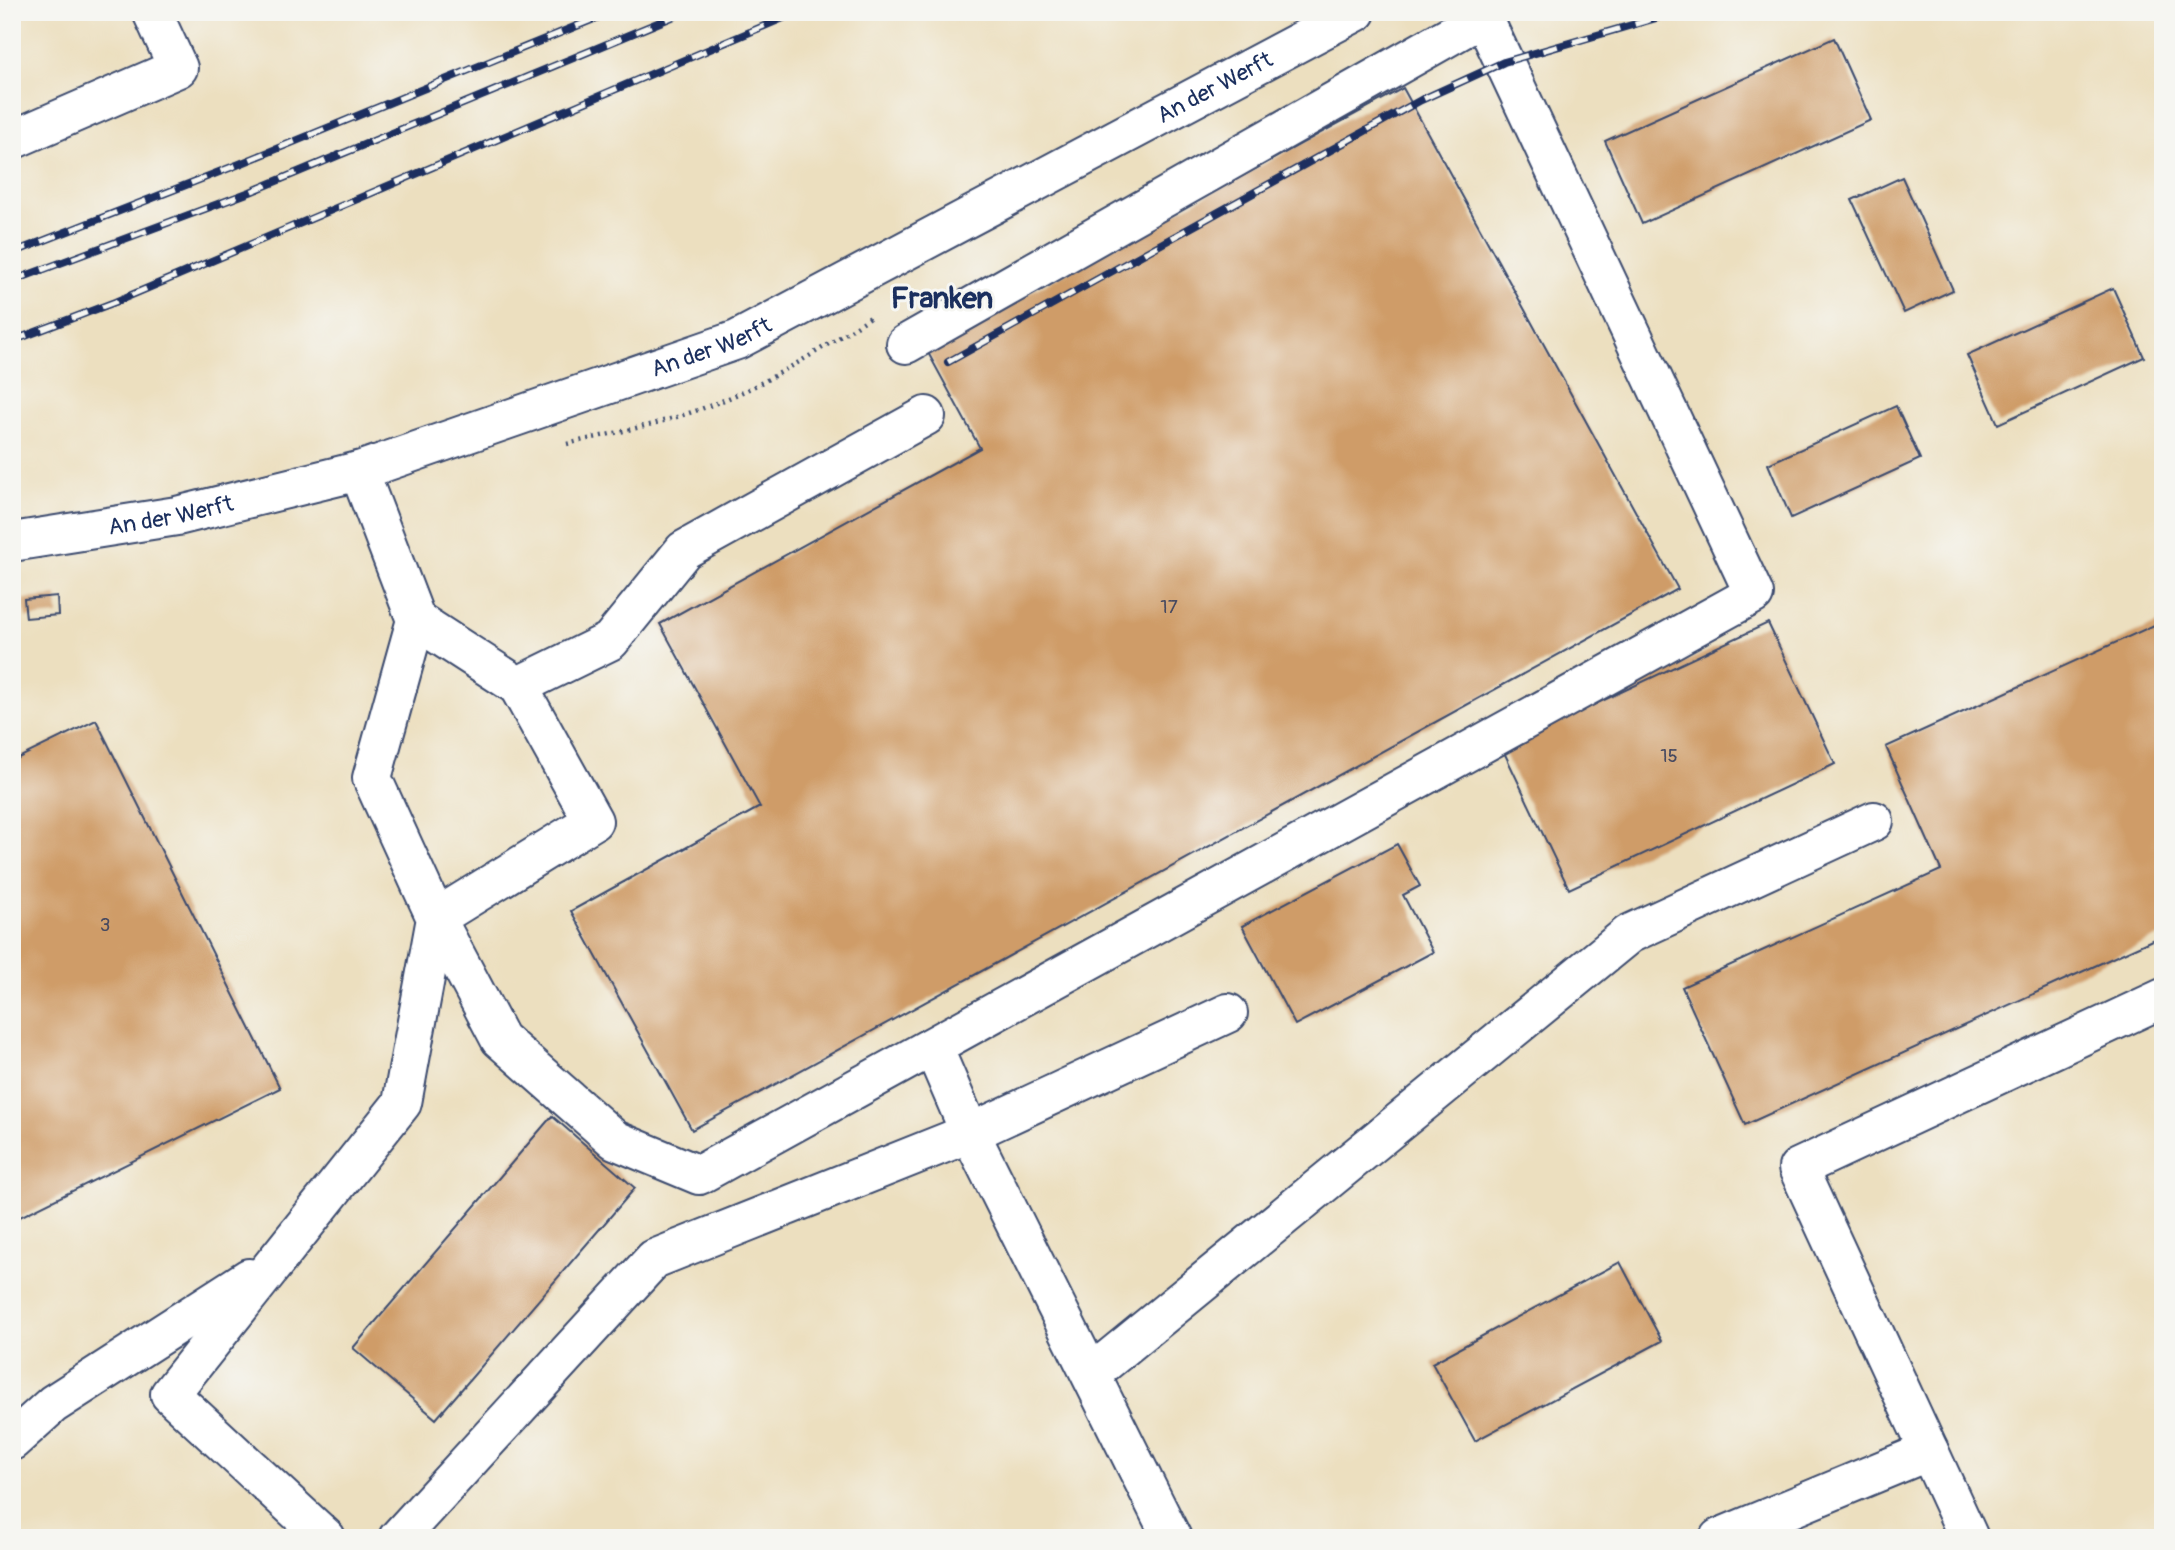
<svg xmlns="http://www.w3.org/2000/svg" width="2175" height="1550" font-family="Pangolin,sans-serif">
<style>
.building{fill:#cf9c67}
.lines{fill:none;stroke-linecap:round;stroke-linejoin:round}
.minor-casing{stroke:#3a496d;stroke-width:42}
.path{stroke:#3a496d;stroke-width:4.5;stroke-dasharray:2 5;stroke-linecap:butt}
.minor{stroke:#fff;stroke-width:38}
.rail-casing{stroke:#1b2f5e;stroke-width:8}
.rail{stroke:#f6f6f2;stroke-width:5;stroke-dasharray:16;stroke-linecap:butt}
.labels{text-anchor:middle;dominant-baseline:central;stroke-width:6;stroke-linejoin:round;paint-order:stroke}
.number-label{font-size:19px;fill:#484a60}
.street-label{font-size:23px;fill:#1b2f5e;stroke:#f6f6f2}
.district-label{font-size:30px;font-weight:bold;fill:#1b2f5e;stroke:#f6f6f2}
</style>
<rect width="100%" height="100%" fill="#f6f6f2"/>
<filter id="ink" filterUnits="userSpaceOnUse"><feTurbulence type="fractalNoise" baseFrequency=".0143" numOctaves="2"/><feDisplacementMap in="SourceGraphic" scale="14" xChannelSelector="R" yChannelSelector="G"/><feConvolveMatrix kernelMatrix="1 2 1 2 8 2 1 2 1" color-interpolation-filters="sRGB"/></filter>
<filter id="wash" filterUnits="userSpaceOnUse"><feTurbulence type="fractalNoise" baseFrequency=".00686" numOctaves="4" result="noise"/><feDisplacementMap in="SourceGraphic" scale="28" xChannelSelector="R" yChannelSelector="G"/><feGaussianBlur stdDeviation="1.57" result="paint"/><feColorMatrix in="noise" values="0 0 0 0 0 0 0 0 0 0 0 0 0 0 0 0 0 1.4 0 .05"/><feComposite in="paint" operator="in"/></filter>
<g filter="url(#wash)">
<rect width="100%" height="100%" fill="#ecdfbf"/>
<g id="blocks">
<g class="building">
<polygon points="1834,38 1871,120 1642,224 1605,141"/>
<polygon points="1403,88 1678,589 692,1130 571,911 760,807 660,624 980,448 926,349"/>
<polygon points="1902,177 1953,290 1904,313 1852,200"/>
<polygon points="2113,288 2144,357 1998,424 1967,355"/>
<polygon points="1896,406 1920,459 1791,518 1768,464"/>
<polygon points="57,596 58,615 26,618 24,599"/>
<polygon points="2163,621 2163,935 1745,1125 1682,987 1941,870 1886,747"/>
<polygon points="1768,623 1835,764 1569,889 1502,748"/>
<polygon points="96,720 280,1088 12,1221 12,761"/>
<polygon points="1397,844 1420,886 1403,895 1433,952 1295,1025 1242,926"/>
<polygon points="552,1116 635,1188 436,1419 353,1348"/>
<polygon points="1620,1262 1662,1341 1475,1441 1432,1363"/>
</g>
</g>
</g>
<g filter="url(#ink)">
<use href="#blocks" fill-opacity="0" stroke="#3a496d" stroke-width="2"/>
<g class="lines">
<g class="minor-casing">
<g id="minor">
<polyline points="12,140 178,68 152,12"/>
<path id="s1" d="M12,542L177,516L359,471L737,340L1356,12"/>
<polyline points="416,620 518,686 610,641 684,550 926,416"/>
<polyline points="518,686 593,821 436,918 500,1039 615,1140 699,1175 1754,594 1483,17 906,344"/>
<polyline points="933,1047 970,1133 1172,1538"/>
<polyline points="1091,1374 1629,934 1874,821"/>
<polyline points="12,1441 53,1404 249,1278"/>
<polyline points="1929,1451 1798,1168 2163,998"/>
<polyline points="326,1538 170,1394 402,1103 436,918 372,778 416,620 359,471"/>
<polyline points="398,1538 654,1259 970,1133 1228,1013"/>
<polyline points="1719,1538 1929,1451 1969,1538"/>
</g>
</g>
<path class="path" d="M567,444C608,434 652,426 692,412C756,391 816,353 872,316"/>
<use href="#minor" class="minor"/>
<g class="rail-casing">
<g id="rail">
<polyline points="12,253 237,165 611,12"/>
<polyline points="12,281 250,192 684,12"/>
<polyline points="12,341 115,302 797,12"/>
<polyline points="948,362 1421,100 1504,62 1677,12"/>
</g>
</g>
<use href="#rail" class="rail"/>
</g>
</g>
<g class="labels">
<g class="number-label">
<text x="1169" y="607">17</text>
<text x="1669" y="756">15</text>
<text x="105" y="925">3</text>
</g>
<g class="street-label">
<text stroke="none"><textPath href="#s1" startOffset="1295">An der Werft</textPath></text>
<text stroke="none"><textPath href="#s1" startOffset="728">An der Werft</textPath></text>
<text stroke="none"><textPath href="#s1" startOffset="161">An der Werft</textPath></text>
</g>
<g class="district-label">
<text x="942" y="298">Franken</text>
</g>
</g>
<rect width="2175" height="1550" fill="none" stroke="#f6f6f2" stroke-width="42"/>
</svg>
